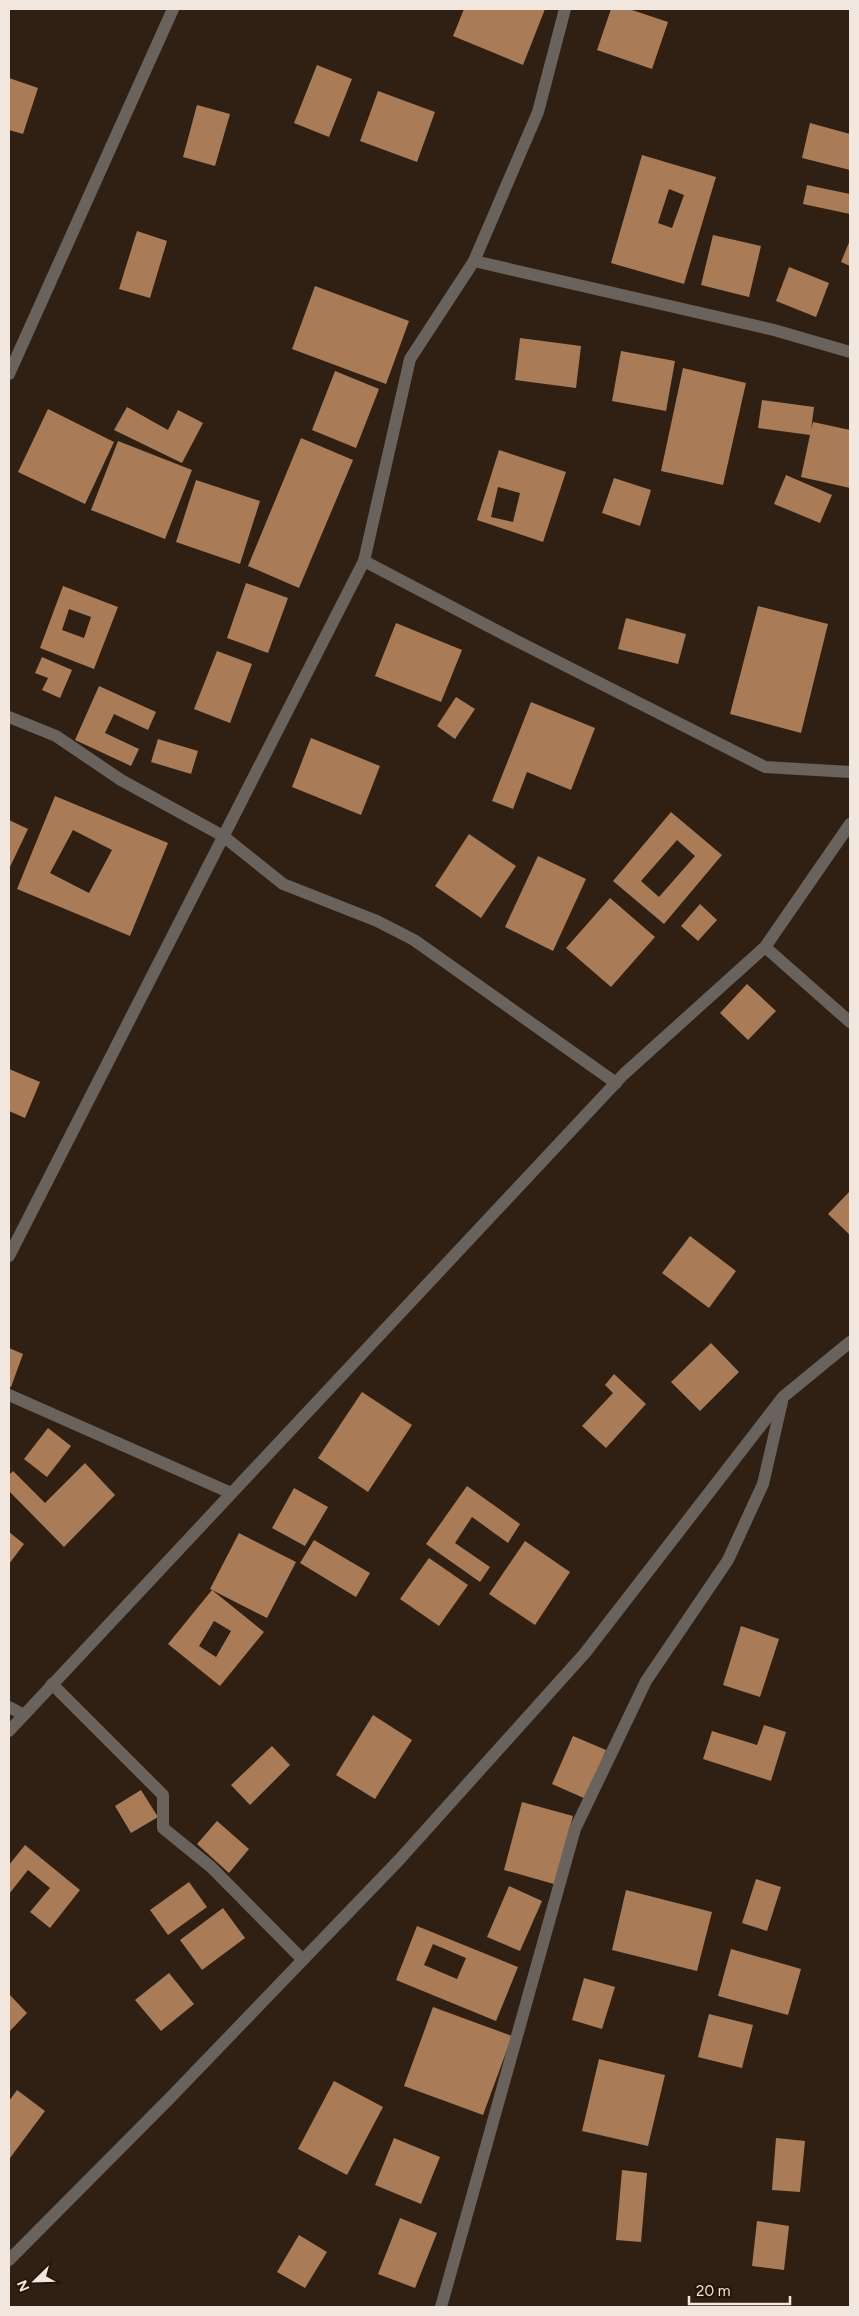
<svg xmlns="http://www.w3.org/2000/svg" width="859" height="2316" font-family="Figtree,sans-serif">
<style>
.building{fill:#a97c57;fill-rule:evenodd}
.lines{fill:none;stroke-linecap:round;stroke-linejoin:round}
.street{stroke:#6a625c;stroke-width:12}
</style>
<rect width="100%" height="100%" fill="#2f2013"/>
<g class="building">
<polygon points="464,9 545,9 523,65 453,36"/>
<polygon points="611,9 629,9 668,22 652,69 597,50"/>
<polygon points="317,65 352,79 329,137 294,123"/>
<polygon points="9,78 38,88 23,134 9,130"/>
<polygon points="378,91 435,112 417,162 360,141"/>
<polygon points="197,105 230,114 215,166 183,157"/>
<polygon points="810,123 850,134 850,170 802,158"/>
<path d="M642,155L716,177L684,284L611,263ZM669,189L684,195L672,228L658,223Z"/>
<polygon points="807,185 850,194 850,214 803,204"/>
<polygon points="137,231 167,241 150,298 119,289"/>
<polygon points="713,235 761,246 749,297 701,285"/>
<polygon points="850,240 850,266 841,262"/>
<polygon points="789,267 829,283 816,317 776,301"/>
<polygon points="315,286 409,321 386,384 292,349"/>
<polygon points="520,338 581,346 576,388 515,380"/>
<polygon points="621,351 675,361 666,411 612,401"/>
<polygon points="683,368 746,383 723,485 661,471"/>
<polygon points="335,371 379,389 356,448 312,430"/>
<polygon points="762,400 814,407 811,430 813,422 850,430 850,488 801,477 810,435 758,428"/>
<polygon points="127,407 168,430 178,410 203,423 182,463 114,430"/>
<polygon points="48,409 114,442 85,504 18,472"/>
<polygon points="301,438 353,460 299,588 248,566"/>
<polygon points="118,441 192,470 165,539 91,510"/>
<path d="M499,450L566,472L543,542L477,520ZM498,487L520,493L513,522L491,517Z"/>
<polygon points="786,475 832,495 820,523 774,504"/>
<polygon points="614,478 651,490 640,526 602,513"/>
<polygon points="196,480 260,501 240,564 176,542"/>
<polygon points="246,583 288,598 268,653 227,638"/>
<path d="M63,586L118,607L94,669L40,648ZM69,609L91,617L84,638L62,630Z"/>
<polygon points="758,606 828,624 801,733 730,714"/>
<polygon points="626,618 686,634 678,664 618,649"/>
<polygon points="396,623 462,650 441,702 375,676"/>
<polygon points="217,651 252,664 230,723 194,709"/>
<polygon points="42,657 72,670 60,698 42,690 48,678 35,673"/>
<polygon points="99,686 156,712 148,730 114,714 105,733 139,749 131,766 75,740"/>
<polygon points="456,697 475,709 455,739 437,726"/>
<polygon points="531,702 595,728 571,790 527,772 513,809 492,801"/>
<polygon points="311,738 380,766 361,815 292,787"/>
<polygon points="158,739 198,751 191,774 151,762"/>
<path d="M55,796L168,843L130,936L17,889ZM73,830L112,850L89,893L50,873Z"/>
<path d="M671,812L722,855L664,924L613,881ZM677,840L695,856L659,897L641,881Z"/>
<polygon points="9,820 28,829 9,869"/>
<polygon points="469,834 516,866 481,918 435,886"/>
<polygon points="538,856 586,879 553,951 505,927"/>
<polygon points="610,898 655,937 611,987 566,948"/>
<polygon points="700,904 717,920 698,941 681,926"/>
<polygon points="747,984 776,1011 748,1040 720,1013"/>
<polygon points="9,1069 40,1082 25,1118 9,1111"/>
<polygon points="850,1191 850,1235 828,1214"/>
<polygon points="690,1236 736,1271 709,1308 662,1273"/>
<polygon points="711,1343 739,1372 700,1411 671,1382"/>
<polygon points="9,1348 23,1354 11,1387 9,1386"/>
<polygon points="614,1374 646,1404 606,1448 582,1426 613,1393 605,1385"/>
<polygon points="362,1392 412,1425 368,1492 318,1458"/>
<polygon points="48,1428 71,1446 47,1477 24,1459"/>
<polygon points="85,1463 115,1495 64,1547 9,1491 9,1475 13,1471 45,1503"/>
<polygon points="467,1486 520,1524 508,1543 472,1517 455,1543 490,1567 480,1582 426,1544"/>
<polygon points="294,1488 328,1507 305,1546 272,1528"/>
<polygon points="9,1532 24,1544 9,1564"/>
<polygon points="239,1533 296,1562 267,1618 210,1589"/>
<polygon points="314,1540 370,1573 356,1597 300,1563"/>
<polygon points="525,1541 570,1572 535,1625 489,1594"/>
<polygon points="429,1558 468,1585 439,1626 400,1599"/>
<path d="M212,1590L264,1632L220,1686L168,1644ZM214,1621L231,1631L216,1657L199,1646Z"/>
<polygon points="741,1626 779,1639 760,1697 723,1685"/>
<polygon points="373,1715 412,1740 375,1799 336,1775"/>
<polygon points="764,1725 786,1732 771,1781 703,1759 712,1731 757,1745"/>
<polygon points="573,1736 606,1750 586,1799 552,1784"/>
<polygon points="272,1746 290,1765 250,1805 231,1785"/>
<polygon points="141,1790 158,1817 131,1833 115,1806"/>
<polygon points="522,1802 573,1816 554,1884 504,1870"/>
<polygon points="217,1821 249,1849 229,1873 197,1844"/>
<polygon points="25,1845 80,1890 50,1928 30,1912 50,1888 28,1870 9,1894 9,1865"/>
<polygon points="756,1879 781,1887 767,1931 742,1923"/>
<polygon points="189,1882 207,1907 168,1935 150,1910"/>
<polygon points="509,1886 542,1901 520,1951 487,1937"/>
<polygon points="626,1890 712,1912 697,1971 612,1950"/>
<polygon points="223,1908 245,1938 202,1970 180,1940"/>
<path d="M417,1926L518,1967L496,2021L396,1980ZM433,1944L466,1958L457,1979L424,1965Z"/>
<polygon points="731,1949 801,1969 788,2015 718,1996"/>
<polygon points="169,1973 194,2004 161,2031 135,2000"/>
<polygon points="584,1978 615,1987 602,2029 572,2020"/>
<polygon points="9,1994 27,2013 9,2032"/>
<polygon points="433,2007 512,2036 483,2115 404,2086"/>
<polygon points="709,2014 753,2025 742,2068 698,2057"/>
<polygon points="599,2059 665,2075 648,2146 582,2131"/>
<polygon points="334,2081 383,2107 347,2175 298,2149"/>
<polygon points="17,2090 45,2111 10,2158 9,2101"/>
<polygon points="394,2138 440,2157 421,2204 375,2185"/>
<polygon points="776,2138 805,2141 800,2192 772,2190"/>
<polygon points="622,2170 647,2173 641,2242 616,2240"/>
<polygon points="400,2218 437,2233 415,2288 378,2274"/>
<polygon points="757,2221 789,2226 784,2270 752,2266"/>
<polygon points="299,2235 327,2252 305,2288 277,2272"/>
</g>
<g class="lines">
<g class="street">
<polyline points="474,261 774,330 850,352"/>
<polyline points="9,374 173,9"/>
<polyline points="364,561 410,359 474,261 538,112 565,9"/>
<polyline points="9,717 56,736 121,780 223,836 283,884 377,921 414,940 616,1083"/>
<polyline points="765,947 850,1022"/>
<polyline points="9,1256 364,561 513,639 765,767 850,772"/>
<polyline points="9,1395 231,1493"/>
<polyline points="52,1684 163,1795 163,1828 211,1867 303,1960"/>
<polyline points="9,1707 24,1715"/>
<polyline points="9,1731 624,1074 765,947 850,824"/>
<polyline points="9,2260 169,2099 399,1860 585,1653 783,1397 850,1342"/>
<polyline points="441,2307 575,1829 646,1681 728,1560 763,1484 782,1402"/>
</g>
</g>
<rect width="859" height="2316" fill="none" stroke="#f1e7de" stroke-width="20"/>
<g transform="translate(35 2281) rotate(247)" stroke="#25160a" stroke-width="4" paint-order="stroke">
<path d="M0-4L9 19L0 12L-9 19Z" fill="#f1e7de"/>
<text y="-8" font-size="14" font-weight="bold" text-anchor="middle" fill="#f1e7de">N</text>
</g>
<path d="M689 2296v8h101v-8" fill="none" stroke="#f1e7de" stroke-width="2.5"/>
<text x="696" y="2296" font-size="15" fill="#f1e7de" stroke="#25160a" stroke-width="4" paint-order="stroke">20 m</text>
</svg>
